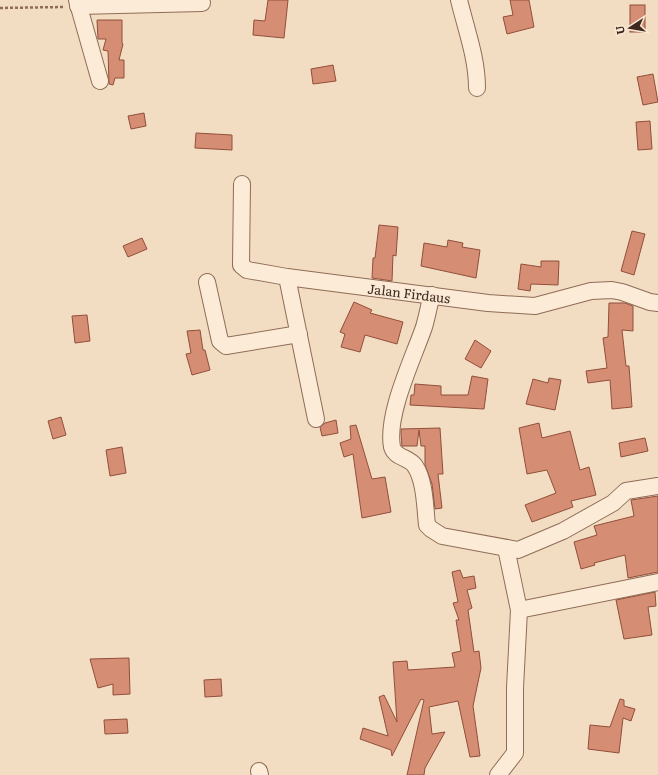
<svg xmlns="http://www.w3.org/2000/svg" width="658" height="775" font-family="Literata,serif">
<style>
.building{fill:#d58d74;stroke:#914f3a}
.lines{fill:none;stroke-linecap:round;stroke-linejoin:round}
.street-casing{stroke:#8f6c57;stroke-width:18}
.path{stroke:#8f6c57;stroke-width:2.5;stroke-dasharray:3 2;stroke-linecap:butt}
.street{stroke:#fcebd7;stroke-width:16}
.labels{text-anchor:middle;dominant-baseline:central;stroke-width:3;stroke-linejoin:round;paint-order:stroke}
.street-label{font-size:13px;fill:#3d281d;stroke:#f9e8d3}
</style>
<rect width="100%" height="100%" fill="#f3ddc2"/>
<g class="building">
<polygon points="268,0 288,0 284,38 253,35 254,20 265,21"/>
<polygon points="510,0 529,0 534,27 507,34 503,17 513,15"/>
<rect x="630" y="5" width="15" height="27"/>
<polygon points="97,20 122,20 122,43 123,44 119,60 124,60 124,78 115,78 113,85 109,84 108,51 103,50 106,39 98,39"/>
<polygon points="333,65 336,81 313,84 311,69"/>
<polygon points="653,74 658,102 643,105 637,77"/>
<polygon points="144,113 146,126 131,129 128,116"/>
<polygon points="650,121 652,149 638,150 636,122"/>
<polygon points="196,133 232,135 232,150 195,148"/>
<polygon points="379,225 398,227 396,256 393,255 392,281 372,278 373,258 375,258"/>
<polygon points="632,231 645,234 634,275 621,271"/>
<polygon points="142,238 147,249 128,257 123,246"/>
<polygon points="448,240 463,243 462,247 480,250 476,278 421,266 424,243 447,247"/>
<polygon points="541,261 559,261 558,285 531,284 530,291 518,289 521,264 541,267"/>
<polygon points="354,302 372,310 370,313 403,322 397,344 365,335 360,352 341,347 345,334 340,332"/>
<polygon points="609,303 625,303 633,306 633,331 622,330 626,366 629,366 632,407 612,409 610,380 588,383 586,371 607,368 603,338 608,337"/>
<polygon points="87,315 90,341 75,343 72,316"/>
<polygon points="200,330 203,350 205,350 210,370 192,375 186,354 191,353 187,331"/>
<polygon points="475,340 491,351 481,368 465,359"/>
<polygon points="472,376 488,379 484,409 410,405 411,395 414,395 415,384 441,386 441,395 468,395"/>
<polygon points="549,378 561,380 555,410 526,404 533,379 548,383"/>
<polygon points="61,417 66,435 53,439 48,421"/>
<polygon points="336,420 338,433 322,436 320,427 325,423"/>
<polygon points="539,423 542,438 570,431 580,470 589,467 596,495 571,501 573,507 532,522 525,505 556,493 547,470 527,474 519,428"/>
<polygon points="356,425 372,479 385,477 391,512 362,518 353,454 344,457 340,443 351,439 350,426"/>
<polygon points="440,428 443,474 438,474 442,508 435,509 432,484 425,465 425,446 421,446 419,430 417,446 402,446 401,434 401,429"/>
<polygon points="645,438 648,451 621,457 619,443"/>
<polygon points="122,447 126,473 110,476 106,450"/>
<polygon points="658,496 658,572 628,578 625,555 594,563 595,565 581,569 574,542 597,535 594,526 634,516 631,500"/>
<polygon points="460,570 463,578 474,576 476,588 467,590 472,608 468,610 474,652 479,651 481,668 473,706 480,756 470,757 458,701 429,707 432,734 445,732 425,768 424,775 407,775 424,700 421,699 392,756 391,750 360,739 363,728 388,736 379,697 384,695 397,722 393,662 407,661 408,670 455,667 452,653 461,651 456,620 459,620 453,603 458,602 452,572"/>
<polygon points="655,592 656,606 648,607 652,635 624,639 616,600"/>
<polygon points="129,658 130,694 113,695 113,684 98,688 90,659"/>
<polygon points="221,679 222,696 205,697 204,680"/>
<polygon points="620,699 624,700 624,706 635,709 631,721 623,718 619,753 588,749 590,725 610,727"/>
<polygon points="127,719 128,733 105,734 104,720"/>
</g>
<g class="lines">
<g class="street-casing">
<g id="street">
<polyline points="77,0 100,81"/>
<path d="M459,0C466,29 477,58 477,88"/>
<polyline points="78,6 202,3"/>
<polyline points="242,184 241,265 247,270 287,277 488,303 535,306 591,291 612,290 622,292 650,302 658,303"/>
<polyline points="287,277 316,419"/>
<polyline points="207,282 220,341 226,346 299,334"/>
<path d="M432,295C429,305 427,317 424,327C413,359 386,414 392,447C395,458 409,457 415,466C425,481 425,507 427,525L431,529L442,536L518,550L563,531L613,503L626,491L658,486"/>
<polyline points="519,610 658,582"/>
<polyline points="259,771 260,775"/>
<polyline points="498,775 515,753 515,688 519,610 506,548"/>
</g>
</g>
<polyline class="path" points="0,8 63,7"/>
<use href="#street" class="street"/>
</g>
<g class="labels">
<g class="street-label">
<text transform="translate(409 293) rotate(7)">Jalan Firdaus</text>
</g>
</g>
<g transform="translate(630 28) rotate(258)" stroke="#f9e8d3" stroke-width="3" paint-order="stroke">
<path d="M0-3L7 15L0 10L-7 15Z" fill="#3d281d"/>
<text y="-6" font-size="11" font-weight="bold" text-anchor="middle" fill="#3d281d">U</text>
</g>
</svg>
